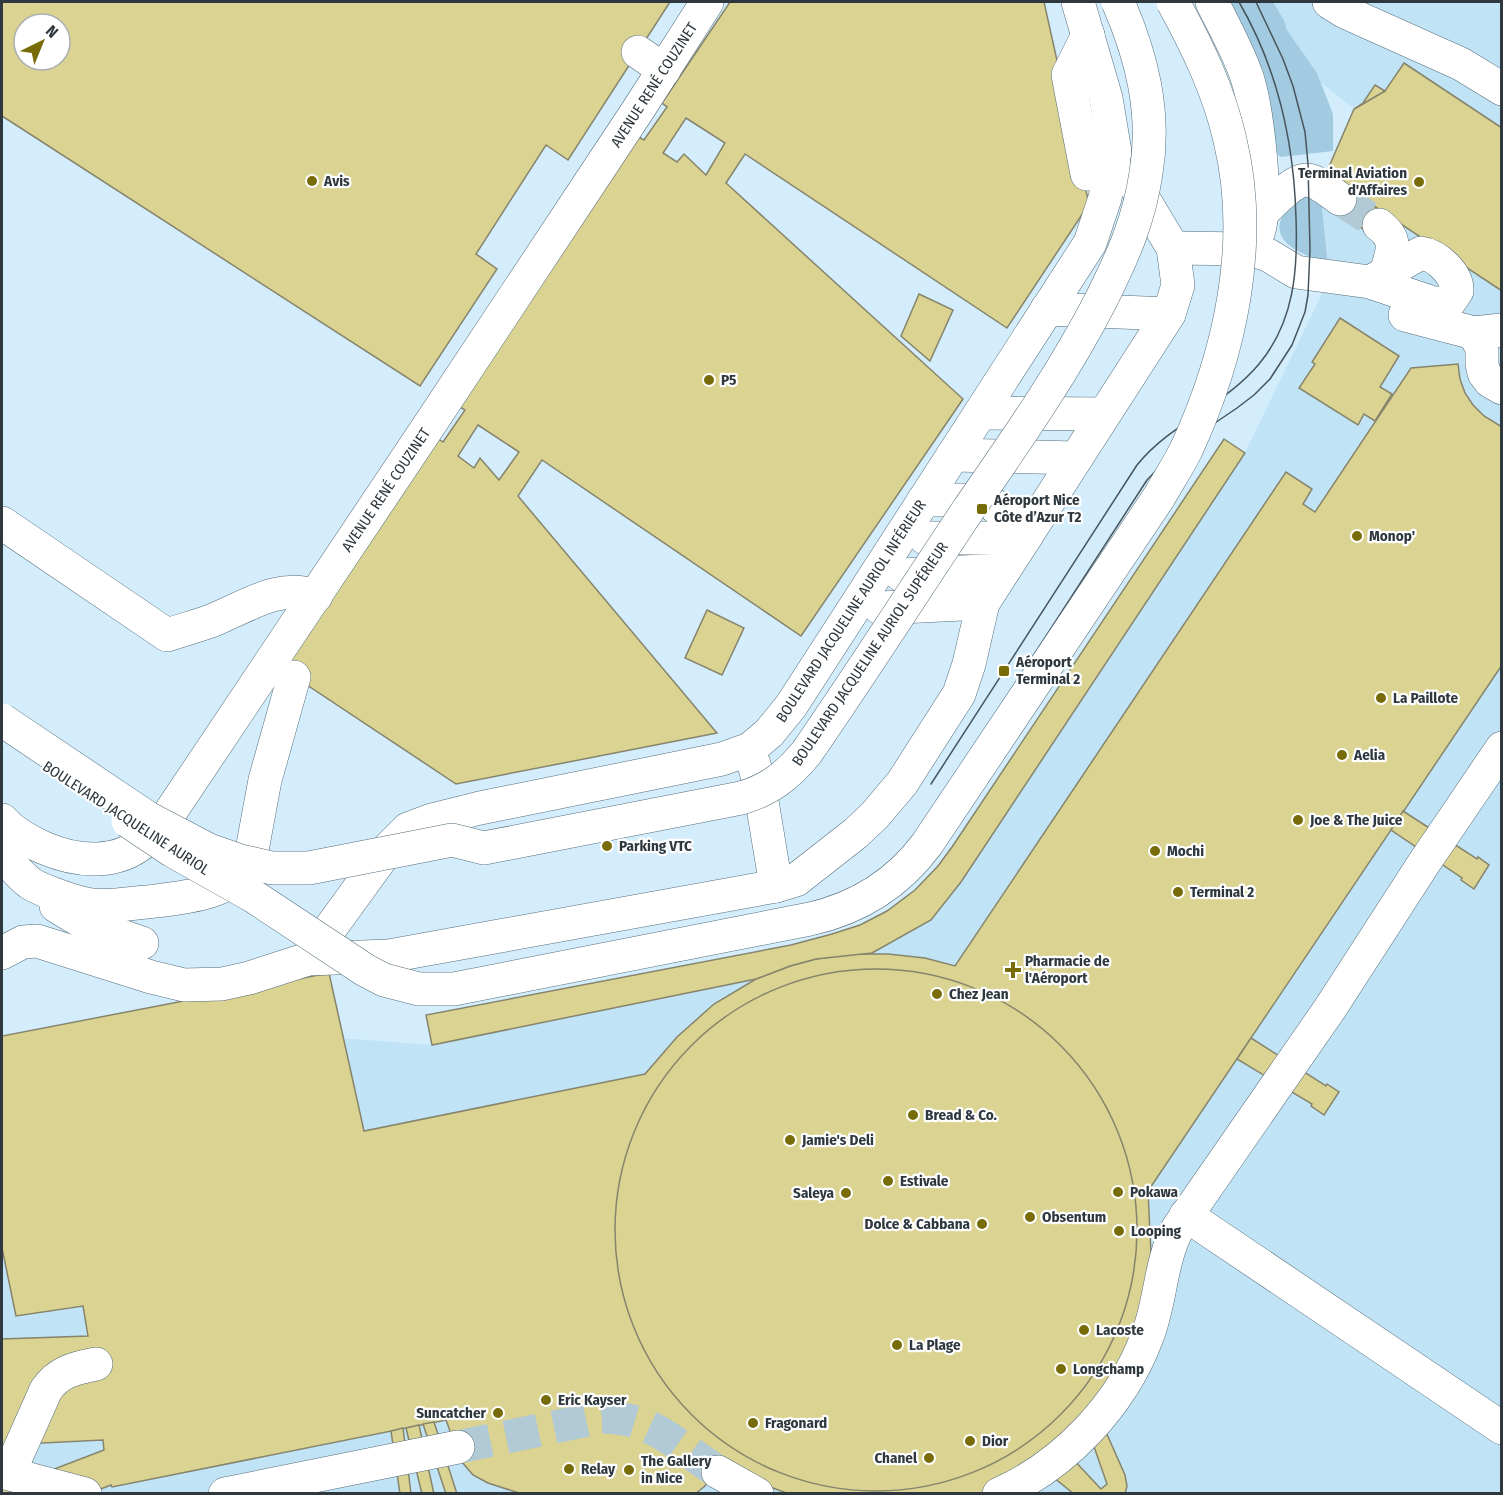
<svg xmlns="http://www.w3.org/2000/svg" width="1503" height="1495" font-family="'Fira Sans Condensed',sans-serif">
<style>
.built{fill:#c1e3f6}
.green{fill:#a2cbe2}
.building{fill:#dad391;stroke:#86846c;stroke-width:1.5;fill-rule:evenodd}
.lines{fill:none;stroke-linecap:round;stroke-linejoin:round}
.minor-tunnel{stroke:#b2c9d6;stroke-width:33;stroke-dasharray:33 16;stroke-linecap:butt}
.minor-casing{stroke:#556d7a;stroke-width:34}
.minor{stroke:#fff;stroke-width:33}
.tram{stroke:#47545b;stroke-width:1.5}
.minor-bridge-casing{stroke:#556d7a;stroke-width:34;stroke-linecap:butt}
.major-bridge-casing{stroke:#556d7a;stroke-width:34;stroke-linecap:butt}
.minor-bridge{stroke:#fff;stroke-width:33}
.major-bridge{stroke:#fff;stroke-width:33}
.poi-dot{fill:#776c07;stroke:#fff;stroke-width:2}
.labels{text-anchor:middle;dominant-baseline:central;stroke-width:4.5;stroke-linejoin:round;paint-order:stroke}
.street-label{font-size:15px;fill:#2e383e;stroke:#fff}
.poi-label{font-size:15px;font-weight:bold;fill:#2e383e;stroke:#fff;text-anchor:start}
</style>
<rect width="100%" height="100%" fill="#d3edfc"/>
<polygon class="built" points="1273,2 1501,2 1501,1493 2,1493 2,1105 288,1034 432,1045 772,972 961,882 1245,453 1330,277 1321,199 1354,109 1361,104 1352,107 1320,82 1317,73 1287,30 1284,20"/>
<g class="green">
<polygon points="1225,2 1273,2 1284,20 1287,30 1317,73 1333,114 1333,151 1281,157 1277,154"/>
<path d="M1299,195L1321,199L1328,264C1309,256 1269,245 1282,217C1285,209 1294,202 1299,195Z"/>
</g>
<g class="building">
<path d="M2,2H670L568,160L546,145L476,254L497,269L420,386L2,116ZM24,24H60V60H24Z"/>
<path d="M730,2H1044L1089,204L1007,328L745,154L726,183L963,399L801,636L542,460L518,496L717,733L456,784L280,667L437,438L443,442L465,410L458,406L637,136L644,140L667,107L662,103ZM686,118L725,143L706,175L684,154L677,162L663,153ZM478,425L519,452L499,480L480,458L474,468L458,456Z"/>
<polygon points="1404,63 1502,128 1502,291 1348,189 1325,176 1354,109 1385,91"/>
<polygon points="1375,85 1385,91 1354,109 1363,103"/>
<polygon points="1348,189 1386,214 1372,235 1333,209"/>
<polygon points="919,294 953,310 930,361 901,336"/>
<polygon points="1340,318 1399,356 1380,387 1392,394 1375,421 1364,414 1358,425 1299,388 1315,364 1312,362"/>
<polygon points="1458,364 1460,379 1465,393 1473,405 1484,416 1502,427 1502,665 1148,1191 1151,1254 1138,1326 1122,1364 1084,1418 986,1494 789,1494 765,1485 710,1477 705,1486 695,1494 522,1494 488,1483 473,1475 461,1461 446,1420 112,1487 111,1485 88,1494 2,1494 2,1489 104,1450 103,1440 2,1445 2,1339 88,1336 83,1306 16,1316 2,1248 2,1036 329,973 364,1131 645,1074 677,1037 714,1004 756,979 790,966 816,959 851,954 888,954 925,958 955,966 1286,472 1312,489 1303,504 1315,512 1411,368"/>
<polygon points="1224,439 1245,453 961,882 931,920 872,953 816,959 790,966 756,979 432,1045 426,1015 791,945 832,934 860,925 887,911 915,890 938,866 952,847"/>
<polygon points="707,610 744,628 722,675 685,658"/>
<polygon points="1403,811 1477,859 1478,857 1489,865 1474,889 1461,880 1462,878 1391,830"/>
<circle cx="876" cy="1230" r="261"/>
<polygon points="1251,1038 1326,1086 1327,1084 1339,1092 1324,1115 1311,1106 1312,1104 1237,1059"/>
<polygon points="1094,1405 1125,1475 1127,1486 1125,1494 1074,1494 1037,1464 1058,1443 1101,1489 1107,1484 1084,1418"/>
<polygon points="434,1422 457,1494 446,1494 423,1424"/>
<polygon points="419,1425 434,1494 422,1494 406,1428"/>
<polygon points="403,1428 411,1494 400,1494 391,1431"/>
</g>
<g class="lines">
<g class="minor-tunnel">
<polyline points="1340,199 1379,225"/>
<path d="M458,1447L602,1417C653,1417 677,1446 718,1472"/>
</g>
<g class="minor-casing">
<g id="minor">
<path d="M1212,2C1224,26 1238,51 1247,77C1257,108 1269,204 1258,233C1256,239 1252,244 1248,249"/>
<polyline points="1329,2 1345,12 1461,64 1502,89"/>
<polyline points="638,52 664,70"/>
<polyline points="1087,174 1068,75 1088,35"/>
<path d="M1262,213C1270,205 1295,178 1307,180C1318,181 1331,193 1340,199"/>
<path d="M1379,225C1399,240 1392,252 1386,273"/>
<path d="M1173,248L1248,249L1268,255L1296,272L1370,282L1436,304L1450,301L1457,291C1458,275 1437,255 1421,253L1370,282"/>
<polyline points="1047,309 1169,314"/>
<polyline points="1405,315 1474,333"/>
<polyline points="1502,330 1474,333 1482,348 1482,364 1484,373 1490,381 1502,388"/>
<polyline points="980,413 1104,414"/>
<polyline points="953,455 1076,458"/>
<polyline points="924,500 988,500 1027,535"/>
<path d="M2,523L167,635C182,630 197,626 211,621C246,607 278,583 316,596"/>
<polyline points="925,538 1025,538"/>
<polyline points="901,575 1004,570"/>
<polyline points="880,608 983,603 1169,314 1178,285 1173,248 1131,178"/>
<polyline points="754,764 759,783 776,886"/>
<path d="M2,820C13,833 28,841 44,848C77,862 117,866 146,840C153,834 158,826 165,820L434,418L638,110L707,2"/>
<path d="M2,853C9,862 20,876 30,883C38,889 67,899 78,902C101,909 123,904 147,902C178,898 235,895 250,861L265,780L294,677"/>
<polyline points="56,906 84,923 142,943"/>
<polyline points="2,953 23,942 37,941 151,977 184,985 222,984 249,978 308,959 389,956 776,886 796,880 856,833 875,815 902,783 959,694 969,664 983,603"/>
<polyline points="308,959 387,850 408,829 432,820 480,808 722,759 750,749 769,733 791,706 1090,243 1105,198 1115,152 1106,98 1078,2"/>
<polyline points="1186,1215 1502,1428"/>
<polyline points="2,1472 85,1494"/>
<polyline points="718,1472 757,1494"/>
<path d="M9,1473L46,1390C58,1372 75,1368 96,1364"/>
<polyline points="225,1494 458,1447"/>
<path d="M999,1494C1065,1465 1122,1404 1147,1337C1161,1302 1160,1261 1178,1228L1331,1007L1424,863L1502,748"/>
</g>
</g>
<use href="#minor" class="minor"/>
<g class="tram">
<path d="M931,784L1137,465C1171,423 1225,405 1259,364C1294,322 1298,271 1296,218C1294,141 1278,69 1239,2"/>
<polyline points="945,792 1147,480 1178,448 1237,408 1254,395 1270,379 1292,345 1305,312 1308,295 1310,249 1308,164 1305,132 1293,86 1283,59 1256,2"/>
</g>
<g class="minor-bridge-casing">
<path id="minor-bridge" d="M128,821L173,851L253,896L365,970L384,980L419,989H454L810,919C859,908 898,883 927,844L1159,497C1168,481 1178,466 1186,450C1230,355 1255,243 1230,140C1219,91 1197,46 1173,2"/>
</g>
<g class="major-bridge-casing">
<path id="major-bridge" d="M2,720L148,818L209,850L241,861L272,868H309L452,840L484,848L741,798C770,790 789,774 807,752C862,672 914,591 968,510C1015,442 1063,374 1101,300C1122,258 1139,221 1146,173C1156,113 1142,57 1118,2"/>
</g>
<use href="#minor-bridge" class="minor-bridge"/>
<use href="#major-bridge" class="major-bridge"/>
</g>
<g class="poi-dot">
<circle cx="312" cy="181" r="6"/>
<circle cx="1419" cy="182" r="6"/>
<circle cx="709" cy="380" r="6"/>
<rect x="976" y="503" width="12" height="12" rx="3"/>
<circle cx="1357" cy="536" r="6"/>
<rect x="998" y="665" width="12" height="12" rx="3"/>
<circle cx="1381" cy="698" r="6"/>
<circle cx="1342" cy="755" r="6"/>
<circle cx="1298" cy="820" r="6"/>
<circle cx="607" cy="846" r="6"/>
<circle cx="1155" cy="851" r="6"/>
<circle cx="1178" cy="892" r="6"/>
<path d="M1010 961h6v6h6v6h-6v6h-6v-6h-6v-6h6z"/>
<circle cx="937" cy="994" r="6"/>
<circle cx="913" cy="1115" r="6"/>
<circle cx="790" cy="1140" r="6"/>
<circle cx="888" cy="1181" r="6"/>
<circle cx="1118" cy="1192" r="6"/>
<circle cx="846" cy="1193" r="6"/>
<circle cx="1030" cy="1217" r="6"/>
<circle cx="982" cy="1224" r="6"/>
<circle cx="1119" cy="1231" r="6"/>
<circle cx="1084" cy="1330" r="6"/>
<circle cx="897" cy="1345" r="6"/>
<circle cx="1061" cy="1369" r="6"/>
<circle cx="546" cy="1400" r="6"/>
<circle cx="498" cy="1413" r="6"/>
<circle cx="753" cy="1423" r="6"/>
<circle cx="970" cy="1441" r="6"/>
<circle cx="929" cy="1458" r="6"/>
<circle cx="569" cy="1469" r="6"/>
<circle cx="629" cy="1470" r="6"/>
</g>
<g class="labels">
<g class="street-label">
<text transform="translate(654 85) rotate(-57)">AVENUE RENÉ COUZINET</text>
<text transform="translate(386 490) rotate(-56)">AVENUE RENÉ COUZINET</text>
<text transform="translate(851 611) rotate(-57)">BOULEVARD JACQUELINE AURIOL INFÉRIEUR</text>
<text transform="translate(870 654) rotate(-56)">BOULEVARD JACQUELINE AURIOL SUPÉRIEUR</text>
<text transform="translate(126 818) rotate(33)">BOULEVARD JACQUELINE AURIOL</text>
</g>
<g class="poi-label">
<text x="1407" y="173" text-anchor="end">Terminal Aviation<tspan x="1407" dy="17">d'Affaires</tspan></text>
<text x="324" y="181">Avis</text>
<text x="721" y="380">P5</text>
<text x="994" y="500">Aéroport Nice<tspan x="994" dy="17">Côte d’Azur T2</tspan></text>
<text x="1369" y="536">Monop'</text>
<text x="1016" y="662">Aéroport<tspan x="1016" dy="17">Terminal 2</tspan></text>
<text x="1393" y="698">La Paillote</text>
<text x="1354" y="755">Aelia</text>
<text x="1310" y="820">Joe &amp; The Juice</text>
<text x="619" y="846">Parking VTC</text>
<text x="1167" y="851">Mochi</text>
<text x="1190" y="892">Terminal 2</text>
<text x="1025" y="961">Pharmacie de<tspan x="1025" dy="17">l'Aéroport</tspan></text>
<text x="949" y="994">Chez Jean</text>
<text x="925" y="1115">Bread &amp; Co.</text>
<text x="802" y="1140">Jamie's Deli</text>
<text x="900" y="1181">Estivale</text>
<text x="1130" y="1192">Pokawa</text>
<text x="834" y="1193" text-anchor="end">Saleya</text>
<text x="1042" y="1217">Obsentum</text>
<text x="970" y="1224" text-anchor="end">Dolce &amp; Cabbana</text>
<text x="1131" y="1231">Looping</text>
<text x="1096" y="1330">Lacoste</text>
<text x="909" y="1345">La Plage</text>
<text x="1073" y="1369">Longchamp</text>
<text x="558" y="1400">Eric Kayser</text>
<text x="486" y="1413" text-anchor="end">Suncatcher</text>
<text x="765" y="1423">Fragonard</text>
<text x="982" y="1441">Dior</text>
<text x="917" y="1458" text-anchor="end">Chanel</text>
<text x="641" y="1461">The Gallery<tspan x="641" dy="17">in Nice</tspan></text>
<text x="581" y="1469">Relay</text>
</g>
</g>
<rect width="1503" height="1495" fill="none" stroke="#2e383e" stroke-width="6"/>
<g transform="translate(42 42) rotate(43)"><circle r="28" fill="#ffffff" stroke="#abafb2" stroke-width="1.5"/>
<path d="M0-4.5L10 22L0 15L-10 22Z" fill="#776c07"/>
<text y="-9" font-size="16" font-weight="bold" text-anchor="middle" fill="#2e383e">N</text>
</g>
</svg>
